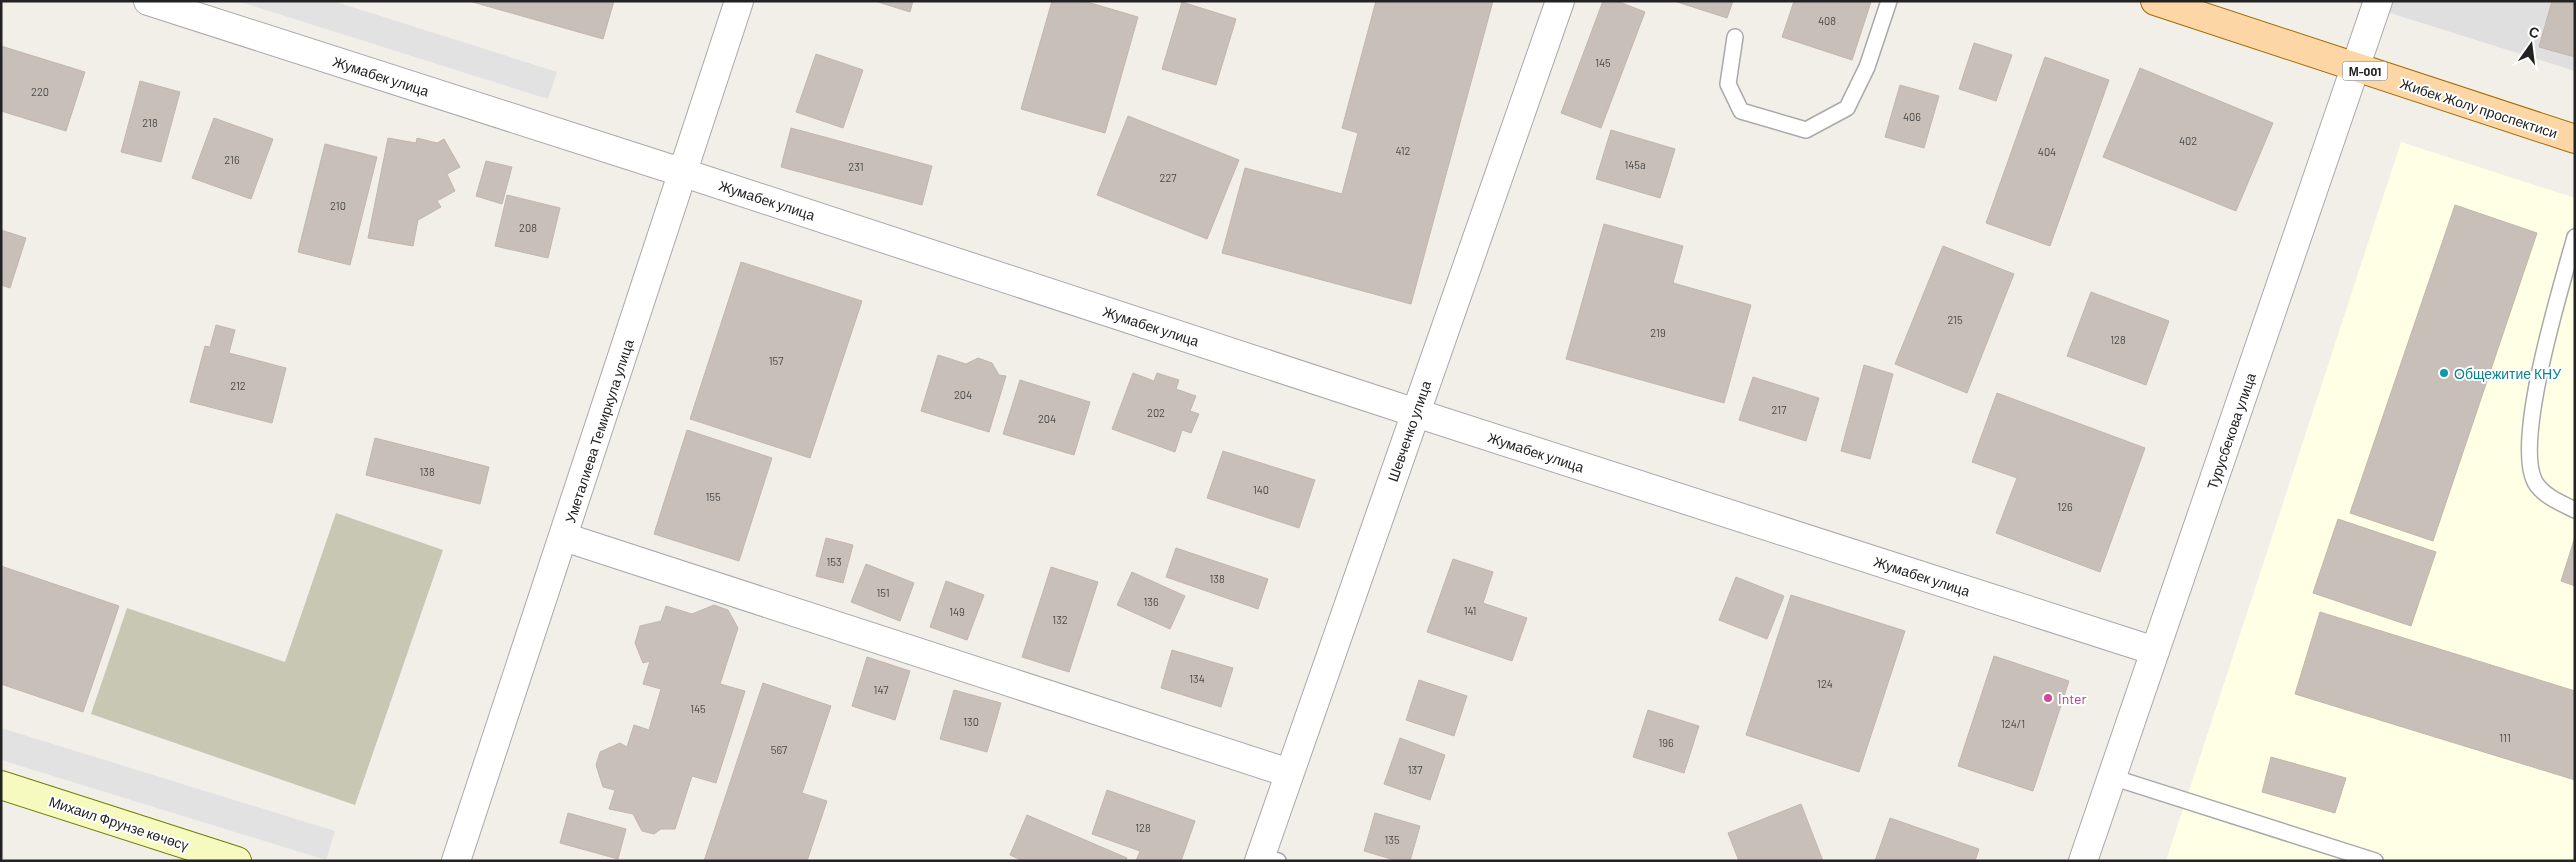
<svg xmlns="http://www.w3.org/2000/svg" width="2576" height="862" font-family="Barlow,sans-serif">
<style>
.residential{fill:#e0dfdf}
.education{fill:#ffffe5}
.construction{fill:#c7c7b4}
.parking{fill:#e2e2e2}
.building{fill:#c7bfb8;stroke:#c4b6ab}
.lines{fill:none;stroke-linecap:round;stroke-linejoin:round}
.lane-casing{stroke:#a9a9a9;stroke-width:18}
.street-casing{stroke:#a9a9a9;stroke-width:30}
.secondary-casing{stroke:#707d05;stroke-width:30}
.primary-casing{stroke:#a06b00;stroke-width:30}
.lane{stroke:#fff;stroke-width:15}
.street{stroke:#fff;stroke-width:28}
.secondary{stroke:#f7fabf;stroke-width:28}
.primary{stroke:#fcd6a4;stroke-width:28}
.culture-dot{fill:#0f9aa8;stroke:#fff;stroke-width:2}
.hotel-dot{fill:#d1479c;stroke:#fff;stroke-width:2}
.labels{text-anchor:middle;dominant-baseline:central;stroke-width:4;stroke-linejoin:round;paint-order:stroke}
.number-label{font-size:11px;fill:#4b4948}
.shield{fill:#fff;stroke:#646464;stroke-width:1}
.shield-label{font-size:12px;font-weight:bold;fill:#222}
.street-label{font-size:14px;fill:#222;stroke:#fff}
.culture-label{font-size:14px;fill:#0d838f;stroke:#fff;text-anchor:start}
.hotel-label{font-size:14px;fill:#b23c85;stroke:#fff;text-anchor:start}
</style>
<rect width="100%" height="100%" fill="#f2efe9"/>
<polygon class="residential" points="2352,1 2575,1 2575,71"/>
<polygon class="education" points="2401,142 2575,198 2575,861 2166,861"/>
<polygon class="construction" points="336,513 443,550 355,805 91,714 127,608 285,662"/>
<g class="parking">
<polygon points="237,1 333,1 557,72 548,99"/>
<polygon points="1,728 335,831 326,860 1,760"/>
</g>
<g class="building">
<polygon points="469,1 614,1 603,39"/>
<polygon points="875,1 913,1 910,12"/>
<polygon points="1052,1 1084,1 1138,17 1105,133 1021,109"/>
<polygon points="1376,1 1493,1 1411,304 1222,253 1245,168 1342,194 1358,133 1342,128"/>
<polygon points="1603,1 1617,1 1645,12 1601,128 1561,113"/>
<polygon points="1674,1 1733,1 1727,18"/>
<polygon points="1794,1 1871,2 1852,60 1782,37"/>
<polygon points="2552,1 2575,1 2575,57 2539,47"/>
<polygon points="1182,2 1236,19 1216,85 1162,69"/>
<polygon points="1974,43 2012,55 1996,101 1959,89"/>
<polygon points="1,46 85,72 66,131 1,111"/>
<polygon points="816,54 863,70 843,128 796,112"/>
<polygon points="2045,57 2109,80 2050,246 1986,223"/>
<polygon points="2140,68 2273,123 2236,211 2103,157"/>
<polygon points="140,81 180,92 161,162 121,152"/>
<polygon points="1900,85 1939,96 1924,148 1885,137"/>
<polygon points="1128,116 1239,160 1207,239 1097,195"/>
<polygon points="214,118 273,139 251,199 192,178"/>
<polygon points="791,128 932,166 922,205 781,167"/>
<polygon points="1611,130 1675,149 1660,198 1596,179"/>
<polygon points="388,138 416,143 417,138 437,143 444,139 460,167 447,174 455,191 437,201 441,207 418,220 413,246 368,238"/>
<polygon points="325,144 377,157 350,265 298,252"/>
<polygon points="486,161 512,167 502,204 476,196"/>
<polygon points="507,195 560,208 548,258 495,246"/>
<polygon points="2455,205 2537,233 2433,541 2350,513"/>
<polygon points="1604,224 1683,246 1673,283 1751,305 1724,403 1566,359"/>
<polygon points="1,230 26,238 10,288 1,285"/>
<polygon points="1943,246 2014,274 1967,393 1895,364"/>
<polygon points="741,262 862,301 810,458 690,419"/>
<polygon points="2091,292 2169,321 2146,385 2067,356"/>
<polygon points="216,325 235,330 229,353 286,368 272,423 190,402 205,346 210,347"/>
<polygon points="938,355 966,364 978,358 992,363 999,375 1006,376 989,432 921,411"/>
<polygon points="1864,365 1893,374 1870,459 1841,451"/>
<polygon points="1133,373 1154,381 1157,373 1179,380 1176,389 1196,396 1190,411 1199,414 1191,433 1182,430 1175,452 1112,429"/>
<polygon points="1753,377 1819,398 1806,441 1739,420"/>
<polygon points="1020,380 1090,402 1074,455 1003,434"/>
<polygon points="1997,393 2145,448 2100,572 1996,533 2017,478 1972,462"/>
<polygon points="687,430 772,458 739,561 654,534"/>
<polygon points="375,438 489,467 480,504 366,475"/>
<polygon points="1223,451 1315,480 1299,528 1207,498"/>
<polygon points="2338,519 2436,552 2411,626 2313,593"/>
<polygon points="2575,537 2575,586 2561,581"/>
<polygon points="826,538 853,545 843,583 816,576"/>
<polygon points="1176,548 1268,579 1258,609 1166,577"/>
<polygon points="1453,559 1493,572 1483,603 1527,618 1512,661 1427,632"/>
<polygon points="866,564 914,583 900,621 851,602"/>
<polygon points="1,566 119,606 83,712 1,684"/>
<polygon points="1051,567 1098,582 1069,672 1022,657"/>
<polygon points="1132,572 1185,596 1170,629 1117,605"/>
<polygon points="1736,577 1784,596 1767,639 1719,620"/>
<polygon points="946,581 984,595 967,640 930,627"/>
<polygon points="1791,595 1905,631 1859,772 1746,735"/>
<polygon points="714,605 728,610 738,628 720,684 745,691 716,783 692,776 675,829 661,829 654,834 642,831 633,814 609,809 615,790 603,787 596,765 600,752 620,743 627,747 634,725 649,730 661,689 643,684 650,661 643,663 635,643 640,626 661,621 666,606 692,614"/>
<polygon points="2320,612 2575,691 2575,780 2295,694"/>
<polygon points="1172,650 1233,668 1221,707 1161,688"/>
<polygon points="1994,656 2069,681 2033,791 1958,766"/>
<polygon points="867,657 910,671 895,720 852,706"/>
<polygon points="1419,680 1467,696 1454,736 1406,720"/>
<polygon points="763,683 831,706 802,793 827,801 807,861 704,861"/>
<polygon points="954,690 1001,703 987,752 940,739"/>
<polygon points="1648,710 1699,726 1684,773 1633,757"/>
<polygon points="1400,738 1445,755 1430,800 1384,784"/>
<polygon points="2271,757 2346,778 2335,813 2262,792"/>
<polygon points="1107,790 1195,821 1181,861 1136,861 1140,851 1092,834"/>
<polygon points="1801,804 1823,861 1739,861 1728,833"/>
<polygon points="568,813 626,829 618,859 560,843"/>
<polygon points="1375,813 1420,826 1410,861 1398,861 1364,851"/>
<polygon points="1027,815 1127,858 1126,861 1023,861 1010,855"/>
<polygon points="1890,818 1979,849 1975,861 1875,861"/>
</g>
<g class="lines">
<g class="lane-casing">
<g id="lane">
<polyline points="1735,37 1728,84 1741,111 1806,130 1847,108 1867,67 1889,1"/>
<path d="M2575,237C2562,284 2513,441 2535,482C2543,496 2561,503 2575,510"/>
<polyline points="2112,777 2375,861"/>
<polyline points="1260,856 1278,861"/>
</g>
</g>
<g class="street-casing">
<g id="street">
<polyline points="148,1 684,173 1416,413 2155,651"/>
<polyline points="564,537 1289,773"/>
<polyline points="456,861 739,1"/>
<polyline points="1259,861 1560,1"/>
<polyline points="2083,861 2378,1"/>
</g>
</g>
<g class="secondary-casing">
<polyline id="secondary" points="1,785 237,861"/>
</g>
<g class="primary-casing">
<polyline id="primary" points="2155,1 2575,139"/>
</g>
<use href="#lane" class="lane"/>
<use href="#street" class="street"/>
<use href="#secondary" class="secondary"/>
<use href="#primary" class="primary"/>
</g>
<circle class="culture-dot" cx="2444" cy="373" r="5"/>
<circle class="hotel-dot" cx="2048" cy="698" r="5"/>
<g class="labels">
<g class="number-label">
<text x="1827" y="20">408</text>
<text x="1603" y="62">145</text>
<text x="40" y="91">220</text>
<text x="1912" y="116">406</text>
<text x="150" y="122">218</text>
<text x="2188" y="140">402</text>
<text x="1403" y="150">412</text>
<text x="2047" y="151">404</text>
<text x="232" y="159">216</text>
<text x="1635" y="164">145a</text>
<text x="856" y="166">231</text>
<text x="1168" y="177">227</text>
<text x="338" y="205">210</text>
<text x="528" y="227">208</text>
<text x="1955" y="319">215</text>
<text x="1658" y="332">219</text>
<text x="2118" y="339">128</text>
<text x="776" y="360">157</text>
<text x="238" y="385">212</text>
<text x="963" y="394">204</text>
<text x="1779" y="409">217</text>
<text x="1156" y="412">202</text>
<text x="1047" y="418">204</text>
<text x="427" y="471">138</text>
<text x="1261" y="489">140</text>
<text x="713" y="496">155</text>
<text x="2065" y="506">126</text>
<text x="834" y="561">153</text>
<text x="1217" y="578">138</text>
<text x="883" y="592">151</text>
<text x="1151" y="601">136</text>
<text x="1470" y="610">141</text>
<text x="957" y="611">149</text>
<text x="1060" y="619">132</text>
<text x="1197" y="678">134</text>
<text x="1825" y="683">124</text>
<text x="881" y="689">147</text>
<text x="698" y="708">145</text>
<text x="971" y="721">130</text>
<text x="2013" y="723">124/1</text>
<text x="2505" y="737">111</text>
<text x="1666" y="742">196</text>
<text x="779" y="749">567</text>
<text x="1415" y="769">137</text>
<text x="1143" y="827">128</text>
<text x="1392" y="839">135</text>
</g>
<rect class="shield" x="2342.5" y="61.5" width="45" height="19" rx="4"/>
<g class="shield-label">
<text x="2365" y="71">М-001</text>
</g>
<g class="street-label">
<text transform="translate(381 76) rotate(18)">Жумабек улица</text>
<text transform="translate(2479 108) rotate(18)">Жибек Жолу проспектиси</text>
<text transform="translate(767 200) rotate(18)">Жумабек улица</text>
<text transform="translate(1151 326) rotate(18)">Жумабек улица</text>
<text transform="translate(599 431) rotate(-72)">Уметалиева Темиркула улица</text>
<text transform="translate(1409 431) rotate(-71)">Шевченко улица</text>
<text transform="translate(2231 431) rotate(-71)">Турусбекова улица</text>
<text transform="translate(1536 452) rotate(18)">Жумабек улица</text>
<text transform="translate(1922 576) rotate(18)">Жумабек улица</text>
<text transform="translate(119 823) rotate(18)">Михаил Фрунзе көчөсү</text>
</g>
<g class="culture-label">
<text x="2454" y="373">Общежитие КНУ</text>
</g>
<g class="hotel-label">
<text x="2058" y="698">Inter</text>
</g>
</g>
<rect width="2576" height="862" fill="none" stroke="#222222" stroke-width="5"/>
<g transform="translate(2531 45) rotate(14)" stroke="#ffffff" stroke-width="4" paint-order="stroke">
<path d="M0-4L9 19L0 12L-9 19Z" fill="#222222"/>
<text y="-8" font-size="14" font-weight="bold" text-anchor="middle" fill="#222222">С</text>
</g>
</svg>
